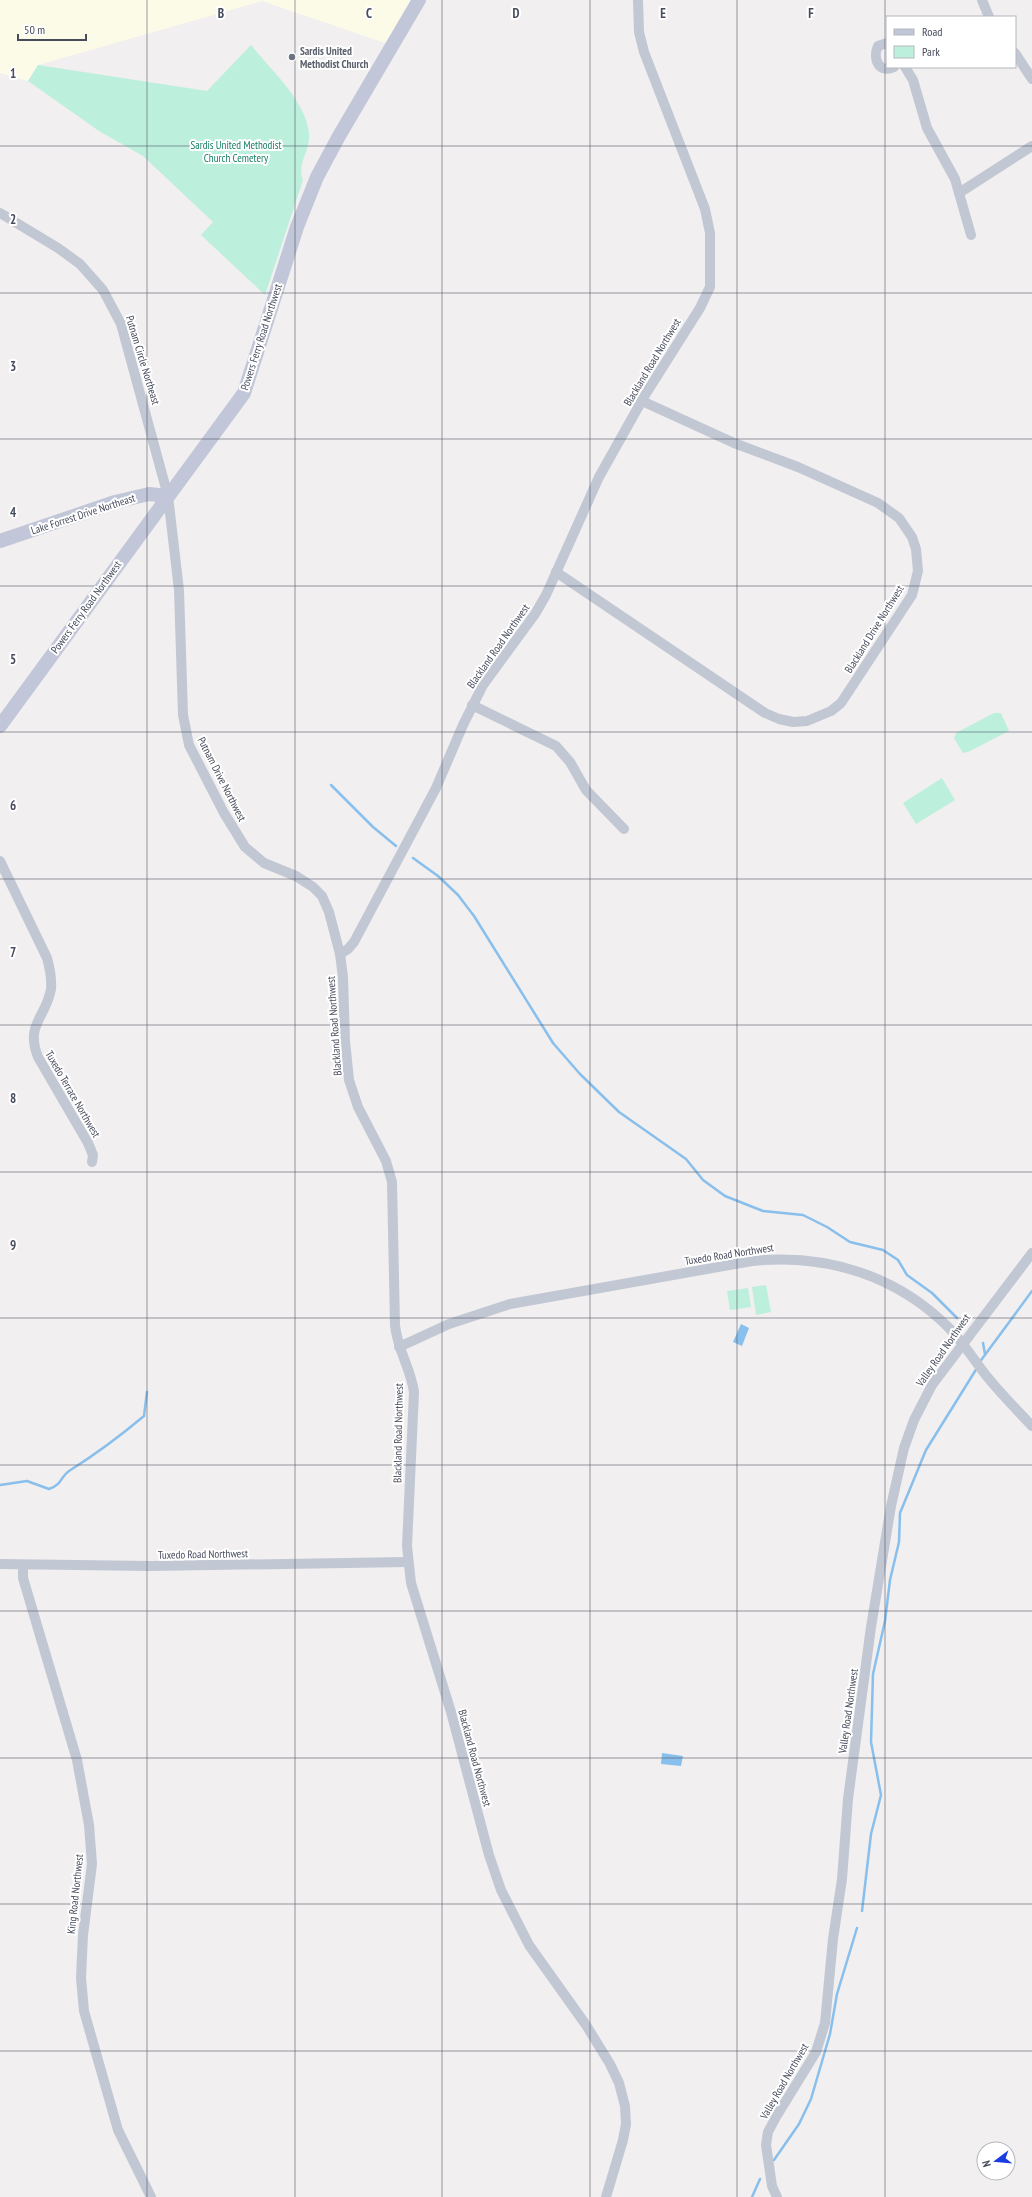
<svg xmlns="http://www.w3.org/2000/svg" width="1032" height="2197" font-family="'PT Sans Narrow',sans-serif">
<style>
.commercial{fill:#fcfbe8}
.green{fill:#bdefdd}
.water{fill:#89bfec}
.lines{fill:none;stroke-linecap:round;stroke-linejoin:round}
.stream{stroke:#89bfec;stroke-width:2.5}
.street{stroke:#c2c7d4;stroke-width:10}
.secondary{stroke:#c1c6d8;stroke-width:14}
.grid{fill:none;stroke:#474c5c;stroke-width:1;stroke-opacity:0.55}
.worship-dot{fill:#6b7280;stroke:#fff;stroke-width:1.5}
.labels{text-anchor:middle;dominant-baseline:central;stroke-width:4;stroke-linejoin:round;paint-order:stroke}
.worship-label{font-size:11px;font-weight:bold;fill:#5b616d;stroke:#fff;text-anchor:start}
.park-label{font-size:11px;fill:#167f65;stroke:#fff}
.street-label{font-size:11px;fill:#474c5c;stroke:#fff}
.grid-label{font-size:13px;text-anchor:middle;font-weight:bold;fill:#474c5c;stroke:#fff;stroke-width:4;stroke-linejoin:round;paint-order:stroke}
</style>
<rect width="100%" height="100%" fill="#f1efef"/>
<polygon class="commercial" points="0,0 415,0 385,43 262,1 38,65 28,81 0,73"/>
<g class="green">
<path d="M251,45C271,70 306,101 309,133C311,150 296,164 303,180L265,295L201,235L213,222L143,156L99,131L28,81L38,65L207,91Z"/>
<polygon points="994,713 1001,713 1009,731 968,752 963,753 954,738 956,733"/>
<polygon points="942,778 955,800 916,824 903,803"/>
<polygon points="766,1285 771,1312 756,1315 752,1287"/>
<polygon points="748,1288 751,1307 730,1310 727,1291"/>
</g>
<g class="water">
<polygon points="741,1324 749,1328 742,1346 733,1342"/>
<polygon points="662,1753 683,1756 681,1766 661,1764"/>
</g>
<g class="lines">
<g class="stream">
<polyline points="331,785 373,827 396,846"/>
<polyline points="413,858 438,876 458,895 474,916 553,1043 580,1074 619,1112 686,1159 703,1180 725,1196 763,1211 803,1215 827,1227 850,1242 883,1250 898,1260 907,1275 932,1293 957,1318"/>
<polyline points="983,1343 985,1354"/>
<polyline points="979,1363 1032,1291"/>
<path d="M0,1485L27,1481L49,1489C63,1484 60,1477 69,1471C96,1454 119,1437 144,1416L147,1392"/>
<polyline points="862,1911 871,1834 881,1795 871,1742 873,1674 885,1621 890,1580 899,1542 900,1513 926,1450 977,1368"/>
<polyline points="774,2160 799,2124 811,2099 830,2034 837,1994 857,1928"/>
<polyline points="752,2197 760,2179"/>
</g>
<g class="street">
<polyline points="982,0 989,17"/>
<path d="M887,43L878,46C872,59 879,74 894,67"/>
<polyline points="1015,53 1032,79"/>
<polyline points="905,67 913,80 927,128 955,179 971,235"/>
<polyline points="959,193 1032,146"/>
<path d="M0,213L58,248L80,264L103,290L121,324L168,496L179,590L183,715L189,745L224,813L245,847L264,863L296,876L313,887L322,896L329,912L340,954L343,977L345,1041L349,1080L358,1107L386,1161L392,1182L395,1325C397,1349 411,1369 414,1392L407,1546L411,1583L451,1712L489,1855L501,1890L529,1945L586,2025L610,2064L619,2083L625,2106L626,2124L623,2140L606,2197"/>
<polyline points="556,572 765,713 779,719 793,722 807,721 831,711 841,703 912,595 918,571 916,549 912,537 899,518 878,503 798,467 734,443 642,401"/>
<polyline points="472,705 556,746 570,762 586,790 624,829"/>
<path d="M0,861L47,958C50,969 52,978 51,989C46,1018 25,1024 38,1057L88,1143L93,1155L92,1162"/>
<polyline points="340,954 348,949 354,942 436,788 463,725 483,685 535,614 546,595 599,477 645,395 700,308 710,287 710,233 705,209 644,52 639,32 638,0"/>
<path d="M399,1347L449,1324L510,1304L752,1261C827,1253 899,1276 952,1331C964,1344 974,1360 985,1374C1000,1393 1016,1409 1032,1426"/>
<polyline points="0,1564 150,1566 407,1562"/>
<polyline points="23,1565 23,1578 77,1760 89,1825 92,1864 83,1935 81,1978 84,2011 118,2130 151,2197"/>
<polyline points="777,2197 772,2186 766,2145 768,2132 776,2117 816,2052 825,2023 833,1939 842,1879 848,1799 871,1627 891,1506 904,1448 914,1420 932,1385 1032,1253"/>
</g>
<g class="secondary">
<polyline points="0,541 115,502 149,494 168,496"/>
<polyline points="0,726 244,393 297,227 317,177 339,136 419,0"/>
</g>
</g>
<path class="grid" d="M147,0V2197M295,0V2197M442,0V2197M590,0V2197M737,0V2197M885,0V2197M0,146H1032M0,293H1032M0,439H1032M0,586H1032M0,732H1032M0,879H1032M0,1025H1032M0,1172H1032M0,1318H1032M0,1465H1032M0,1611H1032M0,1758H1032M0,1904H1032M0,2051H1032"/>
<circle class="worship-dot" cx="292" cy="57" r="4"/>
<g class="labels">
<g class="worship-label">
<text x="300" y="51">Sardis United<tspan x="300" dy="13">Methodist Church</tspan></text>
</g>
<g class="park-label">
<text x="236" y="145">Sardis United Methodist<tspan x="236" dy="13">Church Cemetery</tspan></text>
</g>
<g class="street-label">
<text transform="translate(261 337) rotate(-72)">Powers Ferry Road Northwest</text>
<text transform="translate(143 360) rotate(73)">Putnam Circle Northeast</text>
<text transform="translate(652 362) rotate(-59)">Blackland Road Northwest</text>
<text transform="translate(83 514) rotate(-18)">Lake Forrest Drive Northeast</text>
<text transform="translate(86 607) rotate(-54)">Powers Ferry Road Northwest</text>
<text transform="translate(874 629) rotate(-58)">Blackland Drive Northwest</text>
<text transform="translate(498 646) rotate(-55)">Blackland Road Northwest</text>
<text transform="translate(222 779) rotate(63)">Putnam Drive Northwest</text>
<text transform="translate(334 1026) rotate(-94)">Blackland Road Northwest</text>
<text transform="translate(73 1094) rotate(60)">Tuxedo Terrace Northwest</text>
<text transform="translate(729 1254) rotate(-9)">Tuxedo Road Northwest</text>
<text transform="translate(943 1350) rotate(-55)">Valley Road Northwest</text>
<text transform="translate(398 1433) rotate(-89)">Blackland Road Northwest</text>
<text transform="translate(203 1554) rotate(-1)">Tuxedo Road Northwest</text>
<text transform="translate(848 1711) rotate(-82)">Valley Road Northwest</text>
<text transform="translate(475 1758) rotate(75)">Blackland Road Northwest</text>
<text transform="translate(75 1894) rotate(-84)">King Road Northwest</text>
<text transform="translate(784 2081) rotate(-60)">Valley Road Northwest</text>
</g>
</g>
<g class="grid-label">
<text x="221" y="18">B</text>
<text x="369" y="18">C</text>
<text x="516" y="18">D</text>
<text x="663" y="18">E</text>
<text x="811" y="18">F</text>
<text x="13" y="78">1</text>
<text x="13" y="224">2</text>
<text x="13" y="371">3</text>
<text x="13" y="517">4</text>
<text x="13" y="664">5</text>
<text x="13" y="810">6</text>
<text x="13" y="957">7</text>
<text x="13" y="1103">8</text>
<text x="13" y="1250">9</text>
</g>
<rect x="886" y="16" width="130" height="52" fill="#ffffff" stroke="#b5b7be"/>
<rect x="894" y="29" width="20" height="6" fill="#c1c6d8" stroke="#b5b7be"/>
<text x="922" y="36" font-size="12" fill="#474c5c">Road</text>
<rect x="894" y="46" width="20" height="12" fill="#bdefdd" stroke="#b5b7be"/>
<text x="922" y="56" font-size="12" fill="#474c5c">Park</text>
<g transform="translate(996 2161) rotate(254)"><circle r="19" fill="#ffffff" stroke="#b5b7be"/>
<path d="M0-3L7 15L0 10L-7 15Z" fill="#183ce2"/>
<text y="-6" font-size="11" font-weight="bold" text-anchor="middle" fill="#474c5c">N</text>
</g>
<path d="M18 34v6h68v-6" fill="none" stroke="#474c5c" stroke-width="2"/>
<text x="24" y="34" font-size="12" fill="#474c5c" stroke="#ffffff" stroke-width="3" paint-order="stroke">50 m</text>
</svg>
